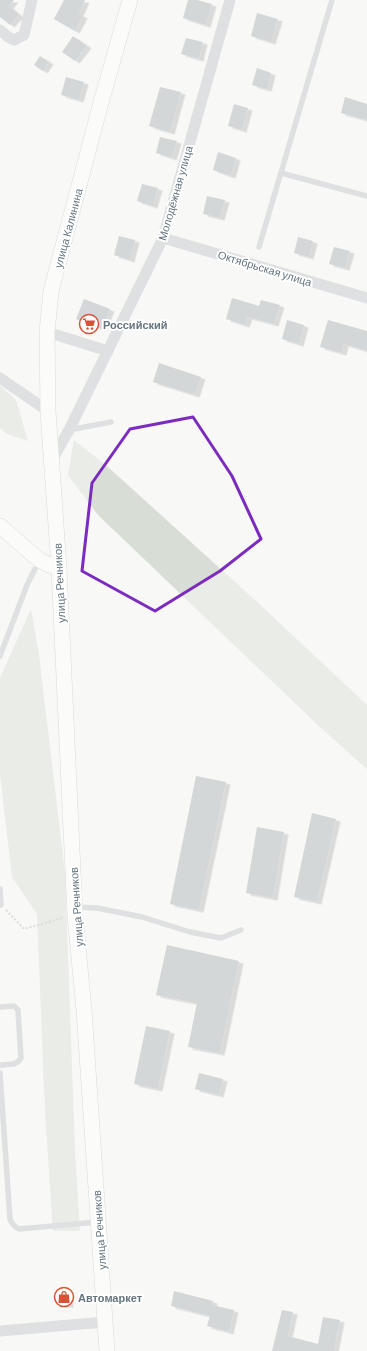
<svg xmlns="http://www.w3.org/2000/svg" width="367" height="1351" font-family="Barlow,sans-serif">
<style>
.green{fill:#d8ddd5}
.building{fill:#a7afb4;filter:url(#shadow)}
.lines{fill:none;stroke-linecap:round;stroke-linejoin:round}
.secondary-casing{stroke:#b2b8bc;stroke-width:16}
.path{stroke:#babdbf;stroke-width:2;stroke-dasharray:2 2;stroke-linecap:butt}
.lane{stroke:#bfc4c7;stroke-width:5.5}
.street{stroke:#bfc4c7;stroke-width:11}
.secondary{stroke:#fff;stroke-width:15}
.marked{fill:none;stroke:#7b2cbf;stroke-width:3;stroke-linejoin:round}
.labels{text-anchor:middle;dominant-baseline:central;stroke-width:4;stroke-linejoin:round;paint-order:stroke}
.street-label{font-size:11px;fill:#65757e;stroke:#fff}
.poi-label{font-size:11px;font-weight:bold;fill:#65757e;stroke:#fff;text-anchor:start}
</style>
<defs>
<filter id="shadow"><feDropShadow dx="4.5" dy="2.5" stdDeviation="0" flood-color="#0004"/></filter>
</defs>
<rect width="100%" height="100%" fill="#f8f8f6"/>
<g class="green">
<polygon points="0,386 16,400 28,441 7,434 0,428"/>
<polygon points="74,440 108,467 256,601 367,705 367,769 321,728 98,515 68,475"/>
<polygon points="31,609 39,655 65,873 75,1150 80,1231 53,1231 45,1112 37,914 12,877 0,774 0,678"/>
</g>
<g class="building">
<polygon points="0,0 14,0 9,6 19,15 10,25 0,17"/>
<polygon points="64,0 85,0 79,14 83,16 75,31 54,19"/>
<polygon points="188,0 197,0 212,4 206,25 183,18"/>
<polygon points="257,13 278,19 271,42 251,36"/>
<polygon points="73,36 87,46 75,61 62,52"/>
<polygon points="186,38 203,42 199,59 181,54"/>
<polygon points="40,56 49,62 43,71 34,65"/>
<polygon points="257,68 271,73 267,89 252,85"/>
<polygon points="66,77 84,82 79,100 61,95"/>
<polygon points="160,87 181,92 170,132 149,126"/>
<polygon points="345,97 367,104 367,120 341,113"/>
<polygon points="234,104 248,108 242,130 228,126"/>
<polygon points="160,137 177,141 172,158 156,153"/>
<polygon points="218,152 236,158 231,176 213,170"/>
<polygon points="142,184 158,188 153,206 137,201"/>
<polygon points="207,196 225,200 220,218 203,214"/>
<polygon points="119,236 135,240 130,260 114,255"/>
<polygon points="298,237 313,241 309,257 294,253"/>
<polygon points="334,247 350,251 345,268 329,264"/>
<polygon points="232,298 259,306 261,300 280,305 274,324 248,317 245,325 226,319"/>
<polygon points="84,299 110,309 102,329 76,319"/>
<polygon points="287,320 304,325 299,344 282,339"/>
<polygon points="328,320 367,331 367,351 344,344 342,353 320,347"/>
<polygon points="159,363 201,377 195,395 153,382"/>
<polygon points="196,776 226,782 199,910 170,904"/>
<polygon points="312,813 336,819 317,902 294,897"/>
<polygon points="257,827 284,832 273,898 246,893"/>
<polygon points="167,945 239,961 220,1053 188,1047 197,1003 156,995"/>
<polygon points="146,1026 170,1031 158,1089 134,1084"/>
<polygon points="199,1073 223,1079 219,1095 195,1089"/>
<polygon points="59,1290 68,1290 69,1305 60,1305"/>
<polygon points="174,1291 213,1301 212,1305 234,1310 229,1332 207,1326 210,1316 171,1306"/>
<polygon points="282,1310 293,1312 288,1336 318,1344 323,1317 340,1320 334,1351 272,1351"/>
</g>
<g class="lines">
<g class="secondary-casing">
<g id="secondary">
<polyline points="0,526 38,559 47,564 59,568"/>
<polyline points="107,1351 84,1010 75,915 59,568 48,411 47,332 51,291 102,99 130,0"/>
</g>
</g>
<polyline class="path" points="6,910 24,929 62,918"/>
<g class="lane">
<polyline points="281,173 367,196"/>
<polyline points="259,247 332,0"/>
<polyline points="69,430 111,422"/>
<polyline points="0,656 27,585 35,569"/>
<polyline points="0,889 1,905"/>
<polyline points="75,907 97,908 142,917 190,932 221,938 241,930"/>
<path d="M0,1007L14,1006L18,1010L21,1058C17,1066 8,1064 0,1065"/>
<path d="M0,1073L10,1219C12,1224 14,1227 19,1229L98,1222"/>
</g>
<g class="street">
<polyline points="0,30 8,37 14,40 24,35 32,0"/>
<polyline points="163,238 367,298"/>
<polyline points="47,332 108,351"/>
<polyline points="0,378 48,411"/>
<polyline points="51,462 69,430 163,238 230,0"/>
<polyline points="0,1331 105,1322"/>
</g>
<use href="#secondary" class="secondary"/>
</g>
<path d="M0 0H367V1351H0ZM193,417L232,476L261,539L220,571L155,611L82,571L92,483L130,429Z" fill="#f8f8f6" fill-opacity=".55" fill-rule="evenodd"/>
<path class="marked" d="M193,417L232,476L261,539L220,571L155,611L82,571L92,483L130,429Z"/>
<defs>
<g id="supermarket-ring" transform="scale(1)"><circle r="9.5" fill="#fff" stroke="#d65337" stroke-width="1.5"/><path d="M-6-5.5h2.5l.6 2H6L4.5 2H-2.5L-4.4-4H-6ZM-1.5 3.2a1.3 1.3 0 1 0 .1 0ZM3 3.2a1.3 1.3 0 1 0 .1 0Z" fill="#d65337"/></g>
<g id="shop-ring" transform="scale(1)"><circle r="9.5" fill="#fff" stroke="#d65337" stroke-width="1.5"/><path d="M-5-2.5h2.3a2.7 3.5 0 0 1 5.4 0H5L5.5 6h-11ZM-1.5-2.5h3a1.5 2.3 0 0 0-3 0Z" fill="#d65337"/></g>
</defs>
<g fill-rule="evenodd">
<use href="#supermarket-ring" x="89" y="324"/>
<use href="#shop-ring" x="64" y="1297"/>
</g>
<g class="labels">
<g class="street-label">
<text transform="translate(175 193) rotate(-74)">Молодёжная улица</text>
<text transform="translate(68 228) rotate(-75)">улица Калинина</text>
<text transform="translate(265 268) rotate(17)">Октябрьская улица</text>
<text transform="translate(59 583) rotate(-93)">улица Речников</text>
<text transform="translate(76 907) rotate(-94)">улица Речников</text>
<text transform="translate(99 1230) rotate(-94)">улица Речников</text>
</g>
<g class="poi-label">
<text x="103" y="324">Российский</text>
<text x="78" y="1297">Автомаркет</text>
</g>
</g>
</svg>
